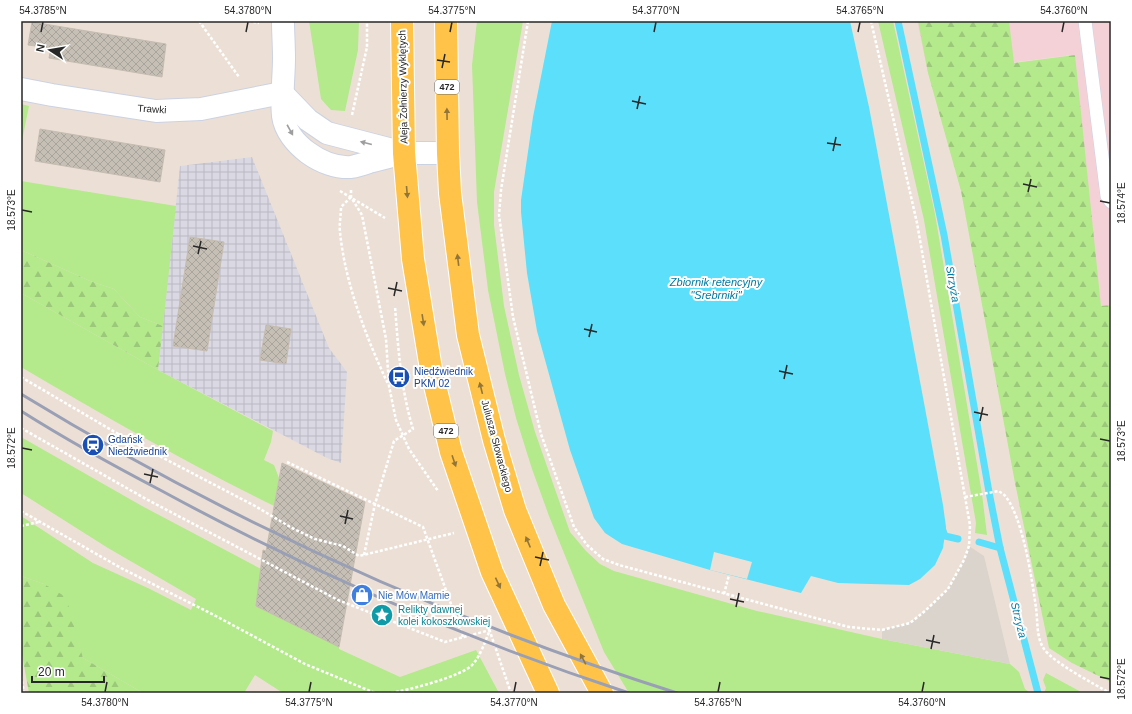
<svg xmlns="http://www.w3.org/2000/svg" width="1132" height="714" font-family="Helvetica,sans-serif">
<style>
.industrial{fill:url(#industrial-grid)}
.medical{fill:#f4d1d6}
.grass{fill:#b4e98c}
.forest{fill:url(#forest-firs)}
.plaza{fill:#dbd4cd}
.water{fill:#5cdffa}
.pier{fill:#ece0d6}
.lines{fill:none;stroke-linecap:round;stroke-linejoin:round}
.stream{stroke:#5cdffa;stroke-width:7}
.building{fill:url(#building-cross-hatch);stroke:#c6bcb0}
.service-casing{stroke:#cbd2e2;stroke-width:14}
.minor-casing{stroke:#cbd2e2;stroke-width:24}
.primary-casing{stroke:#fff;stroke-width:24}
.path{stroke:#fff;stroke-width:2.5;stroke-dasharray:3 2;stroke-linecap:butt}
.service{stroke:#fff;stroke-width:13}
.minor{stroke:#fff;stroke-width:22}
.primary{stroke:#fec348;stroke-width:22}
.rail{stroke:#999fb4;stroke-width:3}
.oneway{fill:#927538}
.oneway2{fill:#9e9e9e}
.ticks{fill:none;stroke:#272727;stroke-width:1.5}
.labels{text-anchor:middle;dominant-baseline:central;stroke-width:4;stroke-linejoin:round;paint-order:stroke}
.shield{fill:#fff;stroke:#686868;stroke-width:1}
.shield-label{font-size:9px;font-weight:bold;fill:#272727}
.street-label{font-size:10px;fill:#272727;stroke:#fff}
.transit-label{font-size:10px;fill:#164399;stroke:#fff;text-anchor:start}
.shop-label{font-size:10px;fill:#366cbe;stroke:#fff;text-anchor:start}
.culture-label{font-size:10px;fill:#0d838f;stroke:#fff;text-anchor:start}
.water-label{font-size:11px;font-style:italic;fill:#0079a1;stroke:#fff}
.neatline{fill:none;stroke:#272727;stroke-width:1.5}
.ticks-label{font-size:10px;text-anchor:middle;fill:#272727}
</style>
<defs>
<pattern id="industrial-grid" width="8" height="8" patternUnits="userSpaceOnUse"><rect width="8" height="8" fill="#dad8e2"/><path d="M0 4h8M4 0v8" fill="none" stroke="#bbb9c2"/></pattern>
<pattern id="forest-firs" width="22" height="20" patternUnits="userSpaceOnUse"><rect width="22" height="20" fill="#b4e98c"/><path d="M5 1l3.5 6h-7zM16 11l3.5 6h-7z" fill="#9bc879"/></pattern>
<pattern id="building-cross-hatch" width="8" height="8" patternUnits="userSpaceOnUse"><rect width="8" height="8" fill="#c5bfb6"/><path d="M0 0l8 8M0 8l8-8" fill="none" stroke="#a9a49c"/></pattern>
</defs>
<rect width="100%" height="100%" fill="#ece0d6"/>
<polygon class="industrial" points="252,157 329,348 347,372 341,463 327,458 158,370 180,166"/>
<polygon class="medical" points="917,21 1111,21 1111,305 1101,307 1071,55 928,73"/>
<g class="grass">
<polygon points="309,21 359,21 358,50 345,111 331,110 321,99"/>
<polygon points="477,21 523,21 494,192 494,225 504,306 519,375 535,432 570,532 586,551 600,564 614,571 757,611 882,639 1010,664 1019,672 1025,689 1030,693 629,693 604,652 549,516 532,469 516,418 505,374 488,290 477,202 472,65"/>
<polygon points="878,21 893,21 935,214 982,494 987,535 975,533 976,523 924,220"/>
<polygon points="21,104 29,106 21,146"/>
<polygon points="21,181 176,206 163,326 140,317 114,289 90,281 21,250"/>
<path d="M21,293L158,370L273,431L271,442L264,460L274,465L279,478L274,506C187,463 104,416 21,367Z"/>
<polygon points="21,437 142,506 261,569 256,606 339,647 339,649 400,677 476,650 499,693 283,693 255,675 244,693 143,693 83,658 74,629 44,584 21,576 21,516 93,563 150,589 191,610 196,599 108,548 21,493"/>
<polygon points="1046,673 1083,693 1044,693 1046,688 1043,680"/>
</g>
<g class="forest">
<polygon points="918,21 1009,21 1014,63 1075,55 1101,306 1111,305 1111,682 1072,663 1049,648 1015,483 961,191 928,73"/>
<polygon points="21,250 90,281 114,289 140,317 163,326 158,370 21,293"/>
<polygon points="21,576 44,584 66,597 83,658 143,693 29,693 21,649"/>
</g>
<polygon class="plaza" points="969,546 984,556 1010,664 882,639 882,630 910,623 925,611 948,589 964,560"/>
<polygon class="water" points="552,21 850,21 869,107 943,505 946,527 943,548 935,565 920,579 909,585 870,584 838,583 811,576 801,593 710,570 622,544 605,533 594,518 570,450 537,331 527,273 521,212 521,200 533,117"/>
<polygon class="pier" points="714,552 752,562 747,579 710,570"/>
<g class="lines">
<g class="stream">
<polyline points="898,21 944,235 989,492 1000,548 1038,693"/>
<polyline points="942,528 945,536 958,539"/>
<polyline points="979,542 1000,548"/>
</g>
</g>
<g class="building">
<polygon points="32,22 166,44 162,77 49,58 51,48 28,45"/>
<polygon points="40,129 165,150 160,182 35,161"/>
<polygon points="190,237 224,242 207,351 173,346"/>
<polygon points="266,325 291,329 286,364 260,360"/>
<polygon points="282,463 365,502 339,647 256,606 263,550 266,551"/>
</g>
<g class="lines">
<g class="service-casing">
<polyline id="service" points="1085,21 1107,196 1111,202"/>
</g>
<g class="minor-casing">
<g id="minor">
<path d="M283,21C283,33 284,45 284,58C284,77 281,97 283,116C287,144 323,169 351,167C357,166 363,164 369,162C380,159 392,156 404,153"/>
<polyline points="21,89 52,95 156,111 201,109 282,93"/>
<polyline points="282,93 308,120 327,133 404,153 448,153"/>
</g>
</g>
<g class="primary-casing">
<g id="primary">
<polyline points="402,21 404,153 413,259 431,369 451,452 492,572 548,693"/>
<polyline points="446,21 448,153 450,193 468,335 494,440 515,510 554,605 602,693"/>
</g>
</g>
<g class="path">
<polyline points="199,21 239,77"/>
<polyline points="248,21 259,23"/>
<polyline points="528,21 501,190 499,215 513,317 541,434 574,527 587,545 603,559 619,565 849,627 882,630 910,623 925,611 948,589 964,560 969,546 970,525 965,497 917,223 871,21"/>
<polyline points="352,115 367,47 367,21"/>
<polyline points="351,190 351,197 362,215 386,339 389,386 396,420 409,449 438,491"/>
<polyline points="340,191 385,218"/>
<path d="M351,197L341,207C341,216 339,224 340,232C345,283 366,337 388,384"/>
<polyline points="21,377 125,438 255,506 292,528 315,539 343,546 359,556 454,533"/>
<polyline points="21,428 146,499 338,600 445,642 490,630"/>
<polyline points="287,462 423,527 463,637"/>
<path d="M965,497L999,491C1001,493 1004,494 1006,497C1023,519 1032,579 1036,608C1038,622 1036,637 1044,649C1054,663 1094,684 1110,693"/>
<polyline points="21,511 121,568 214,615 305,664 375,693"/>
<polyline points="21,526 39,522"/>
<path d="M364,555L375,504L394,441L413,429C401,390 398,347 395,306"/>
<polyline points="724,594 729,575"/>
<polyline points="486,620 511,693"/>
<polyline points="21,676 24,693"/>
<path d="M391,693C408,690 464,676 473,664C481,655 485,641 490,630"/>
</g>
<use href="#service" class="service"/>
<use href="#minor" class="minor"/>
<use href="#primary" class="primary"/>
<g class="rail">
<path d="M21,394C227,520 447,620 677,693"/>
<path d="M21,411C67,440 114,466 162,491C311,572 467,640 629,693"/>
</g>
</g>
<defs><path id="oneway-solid" d="M-6-.8H1V-3.2L6.5 0L1 3.2V.8H-6Z"/></defs>
<g class="oneway">
<use href="#oneway-solid" transform="translate(447 114) rotate(-91)"/>
<use href="#oneway-solid" transform="translate(407 192) rotate(85)"/>
<use href="#oneway-solid" transform="translate(458 260) rotate(-97)"/>
<use href="#oneway-solid" transform="translate(423 320) rotate(81)"/>
<use href="#oneway-solid" transform="translate(481 388) rotate(-104)"/>
<use href="#oneway-solid" transform="translate(454 461) rotate(71)"/>
<use href="#oneway-solid" transform="translate(528 542) rotate(-113)"/>
<use href="#oneway-solid" transform="translate(498 583) rotate(65)"/>
<use href="#oneway-solid" transform="translate(583 659) rotate(-118)"/>
</g>
<g class="oneway2">
<use href="#oneway-solid" transform="translate(290 130) rotate(61)"/>
<use href="#oneway-solid" transform="translate(366 143) rotate(-166)"/>
</g>
<path class="ticks" d="M41,32L43,22M246,32L248,22M450,32L452,22M654,32L656,22M858,32L860,22M1062,32L1064,22M437,60L450,62M442,68L445,54M632,101L646,104M637,109L640,96M827,143L841,145M833,151L836,137M1023,184L1037,187M1028,192L1031,179M1100,201L1110,203M22,210L32,212M193,246L207,249M198,254L201,241M388,288L402,291M394,296L397,282M584,329L597,332M589,337L592,324M779,371L793,374M784,379L787,365M974,412L988,415M980,421L983,407M1100,439L1110,441M22,448L32,450M144,474L158,477M150,483L153,469M340,516L353,519M345,524L348,510M535,557L549,560M540,566L543,552M730,599L744,602M736,607L739,593M926,640L940,643M931,649L934,635M1100,677L1110,679M105,692L107,682M309,692L311,682M514,692L516,682M718,692L720,682M922,692L924,682"/>
<defs>
<g id="bus-disc" transform="scale(1.15)"><circle r="9.5" fill="#1a4fb4" stroke="#fff"/><path d="M-5-6H5V4H4V6H2V4H-2V6H-4V4H-5ZM-3.5-4V0h7V-4ZM-3.5 1.2v1.5H-2V1.2ZM2 1.2v1.5H3.5V1.2Z" fill="#fff"/></g>
<g id="station-disc" transform="scale(1.15)"><circle r="9.5" fill="#1a4fb4" stroke="#fff"/><path d="M-3-6H3Q5-6 5-4V2Q5 4 3 4L4.5 6H3L1.5 4h-3L-3 6H-4.5L-3 4Q-5 4-5 2V-4Q-5-6-3-6ZM-3.5-4v3h7v-3ZM-3.5 1v1.5H-2V1ZM2 1v1.5H3.5V1Z" fill="#fff"/></g>
<g id="shop-disc" transform="scale(1.15)"><circle r="9.5" fill="#3f7fe0" stroke="#fff"/><path d="M-5-2.5h2.3a2.7 3.5 0 0 1 5.4 0H5L5.5 6h-11ZM-1.5-2.5h3a1.5 2.3 0 0 0-3 0Z" fill="#fff"/></g>
<g id="sight-disc" transform="scale(1.15)"><circle r="9.5" fill="#0f9aa8" stroke="#fff"/><path d="M0-6L1.8-2.2L6-1.7L2.9 1.2L3.7 5.4L0 3.3L-3.7 5.4L-2.9 1.2L-6-1.7L-1.8-2.2Z" fill="#fff"/></g>
</defs>
<g fill-rule="evenodd">
<use href="#bus-disc" x="399" y="377"/>
<use href="#station-disc" x="93" y="445"/>
<use href="#shop-disc" x="362" y="595"/>
<use href="#sight-disc" x="382" y="615"/>
</g>
<g class="labels">
<g class="shield">
<rect x="435" y="80" width="24" height="14" rx="3"/>
<rect x="434" y="424" width="24" height="14" rx="3"/>
</g>
<g class="shield-label">
<text x="447" y="87">472</text>
<text x="446" y="431">472</text>
</g>
<g class="street-label">
<text transform="translate(403 87) rotate(-91)">Aleja Żołnierzy Wyklętych</text>
<text transform="translate(152 109) rotate(4)">Trawki</text>
<text transform="translate(497 446) rotate(75)">Juliusza Słowackiego</text>
</g>
<g class="transit-label">
<text x="414" y="371">Niedźwiednik<tspan x="414" dy="12">PKM 02</tspan></text>
<text x="108" y="439">Gdańsk<tspan x="108" dy="12">Niedźwiednik</tspan></text>
</g>
<g class="shop-label">
<text x="378" y="595">Nie Mów Mamie</text>
</g>
<g class="culture-label">
<text x="398" y="609">Relikty dawnej<tspan x="398" dy="12">kolei kokoszkowskiej</tspan></text>
</g>
<g class="water-label">
<text x="716" y="282">Zbiornik retencyjny<tspan x="716" dy="13">"Srebrniki"</tspan></text>
<text transform="translate(953 284) rotate(80)">Strzyża</text>
<text transform="translate(1019 620) rotate(76)">Strzyża</text>
</g>
</g>
<rect width="1132" height="714" fill="none" stroke="#ffffff" stroke-width="44"/>
<g transform="translate(50 50) rotate(282)" stroke="#ffffff" stroke-width="3" paint-order="stroke">
<path d="M0-3L7 15L0 10L-7 15Z" fill="#272727"/>
<text y="-6" font-size="11" font-weight="bold" text-anchor="middle" fill="#272727">N</text>
</g>
<path d="M32 676v6h72v-6" fill="none" stroke="#272727" stroke-width="2"/>
<text x="38" y="676" font-size="12" fill="#272727" stroke="#ffffff" stroke-width="3" paint-order="stroke">20 m</text>
<rect x="22" y="22" width="1088" height="670" class="neatline"/>
<g class="ticks-label">
<text x="43" y="14">54.3785°N</text>
<text x="248" y="14">54.3780°N</text>
<text x="452" y="14">54.3775°N</text>
<text x="656" y="14">54.3770°N</text>
<text x="860" y="14">54.3765°N</text>
<text x="1064" y="14">54.3760°N</text>
<text transform="translate(1121 203) rotate(-90)" y="4">18.574°E</text>
<text transform="translate(11 210) rotate(-90)" y="4">18.573°E</text>
<text transform="translate(1121 441) rotate(-90)" y="4">18.573°E</text>
<text transform="translate(11 448) rotate(-90)" y="4">18.572°E</text>
<text transform="translate(1121 679) rotate(-90)" y="4">18.572°E</text>
<text x="105" y="706">54.3780°N</text>
<text x="309" y="706">54.3775°N</text>
<text x="514" y="706">54.3770°N</text>
<text x="718" y="706">54.3765°N</text>
<text x="922" y="706">54.3760°N</text>
</g>
</svg>
